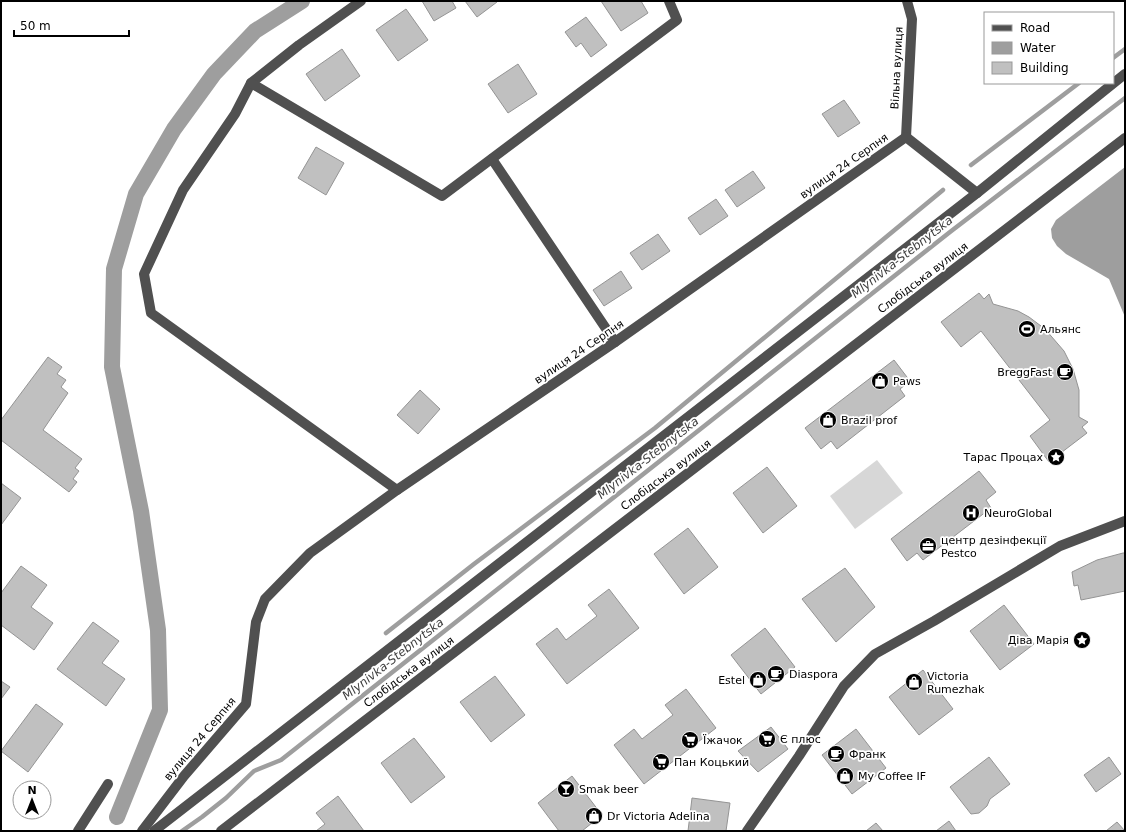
<svg xmlns="http://www.w3.org/2000/svg" width="1126" height="832" font-family="'DejaVu Sans',sans-serif">
<style>
.pitch{fill:#d7d7d7}
.water{fill:#9e9e9e}
.lines{fill:none;stroke-linecap:round;stroke-linejoin:round}
.stream{stroke:#9e9e9e;stroke-width:4.5}
.canal{stroke:#9e9e9e;stroke-width:16}
.building{fill:#c0c0c0;stroke:#949494}
.minor{stroke:#505050;stroke-width:10}
.labels{text-anchor:middle;dominant-baseline:central;stroke-width:3.5;stroke-linejoin:round;paint-order:stroke}
.street-label{font-size:11px;fill:#000;stroke:#fff}
.poi-label{font-size:11px;fill:#000;stroke:#fff;text-anchor:start}
.water-label{font-size:12px;font-style:italic;fill:#3f3f3f;stroke:#fff}
</style>
<rect width="100%" height="100%" fill="#fff"/>
<polygon class="pitch" points="877,460 903,493 855,529 830,496"/>
<polygon class="water" points="1125,167 1125,317 1109,279 1066,254 1057,246 1052,238 1051,229 1056,220"/>
<g class="lines">
<g class="stream">
<polyline points="1113,58 1125,49"/>
<polyline points="971,165 1079,83"/>
<polyline points="386,633 474,564 655,428 943,190"/>
<polyline points="182,831 202,817 226,798 254,771 281,760 295,749 950,232 1125,98"/>
</g>
<polyline class="canal" points="117,817 160,710 158,630 141,511 112,367 114,269 136,194 174,129 214,74 255,31 302,1"/>
</g>
<g class="building">
<polygon points="422,1 452,1 456,8 434,21"/>
<polygon points="465,1 496,1 497,2 477,17"/>
<polygon points="601,1 641,1 648,13 621,31"/>
<polygon points="406,9 428,40 398,61 376,30"/>
<polygon points="586,17 607,45 591,57 581,43 576,47 565,32"/>
<polygon points="342,49 360,76 325,101 306,74"/>
<polygon points="518,64 537,94 508,113 488,84"/>
<polygon points="844,100 860,123 838,137 822,114"/>
<polygon points="316,147 344,163 326,195 298,178"/>
<polygon points="753,171 765,188 737,207 725,190"/>
<polygon points="716,199 728,216 700,235 688,218"/>
<polygon points="658,234 670,251 642,270 630,253"/>
<polygon points="621,271 632,288 604,306 593,290"/>
<polygon points="979,293 984,299 989,294 993,304 1018,311 1029,317 1045,329 1064,351 1073,369 1079,390 1079,417 1088,422 1082,427 1087,433 1049,462 1030,436 1050,420 981,331 961,347 941,322"/>
<polygon points="48,357 62,367 57,374 66,380 61,387 68,393 43,430 82,459 75,468 79,471 73,479 77,482 69,492 1,440 1,420"/>
<polygon points="894,360 910,381 900,389 905,396 837,449 831,441 821,449 805,428"/>
<polygon points="420,390 440,409 418,434 397,415"/>
<polygon points="767,467 797,506 763,533 733,493"/>
<polygon points="979,471 996,492 986,500 991,508 923,560 917,553 907,561 891,539"/>
<polygon points="1,483 21,498 1,525"/>
<polygon points="688,528 718,567 684,594 654,554"/>
<polygon points="1123,553 1125,553 1125,591 1081,600 1078,585 1074,586 1072,572 1097,560"/>
<polygon points="21,566 47,585 31,607 53,623 34,650 1,625 1,593"/>
<polygon points="845,568 875,607 836,642 802,599"/>
<polygon points="609,589 639,628 567,684 536,644 557,628 566,640 597,616 588,605"/>
<polygon points="1004,605 1034,644 1000,670 970,631"/>
<polygon points="93,622 119,641 102,663 125,679 106,706 57,669"/>
<polygon points="765,628 795,667 761,694 731,655"/>
<polygon points="923,670 953,709 919,735 889,697"/>
<polygon points="495,676 525,715 491,742 460,702"/>
<polygon points="1,681 10,687 1,699"/>
<polygon points="686,689 716,728 644,784 614,745 634,729 642,739 673,715 665,705"/>
<polygon points="36,704 63,724 28,772 1,751"/>
<polygon points="771,727 788,749 758,772 738,751"/>
<polygon points="856,729 886,768 852,794 822,755"/>
<polygon points="414,738 445,777 411,803 381,763"/>
<polygon points="989,757 1010,784 990,799 987,806 979,813 971,814 950,787"/>
<polygon points="1109,757 1121,774 1096,792 1084,775"/>
<polygon points="572,776 602,815 582,831 559,831 538,803"/>
<polygon points="338,796 364,831 316,831 325,824 316,813"/>
<polygon points="692,798 730,803 726,831 688,831"/>
<polygon points="949,821 956,831 936,831"/>
<polygon points="1117,822 1125,831 1106,831"/>
<polygon points="876,823 883,831 866,831"/>
</g>
<g class="lines">
<g class="minor">
<polyline points="361,1 299,45 251,83 235,114 183,190 144,274 151,313 397,490"/>
<polyline points="251,83 442,196 677,20 669,1"/>
<polyline points="906,137 912,19 907,1"/>
<polyline points="492,159 615,342"/>
<polyline points="78,831 108,784"/>
<polyline points="142,831 184,776 246,704 256,622 265,599 310,553 397,490 615,342 906,137 977,193 1125,74"/>
<polyline points="154,831 977,193"/>
<polyline points="221,831 1125,138"/>
<polyline points="747,831 799,756 844,686 875,654 934,621 1060,546 1125,521"/>
</g>
</g>
<defs>
<g id="stadium-disc" transform="scale(0.9)"><circle r="9.5" fill="#000" stroke="#fff"/><path d="M0-5a6.5 5 0 1 0 0 10a6.5 5 0 1 0 0-10ZM-3.5-1.8h7v3.6h-7Z" fill="#fff"/></g>
<g id="cafe-disc" transform="scale(0.9)"><circle r="9.5" fill="#000" stroke="#fff"/><path d="M-5.5-4.5H6V0H3Q3 3.5 0 3.5H-2.5Q-5.5 3.5-5.5 0ZM3-3.2v2h1.7v-2ZM-6 4.5H4V6H-6Z" fill="#fff"/></g>
<g id="shop-disc" transform="scale(0.9)"><circle r="9.5" fill="#000" stroke="#fff"/><path d="M-5-2.5h2.3a2.7 3.5 0 0 1 5.4 0H5L5.5 6h-11ZM-1.5-2.5h3a1.5 2.3 0 0 0-3 0Z" fill="#fff"/></g>
<g id="sight-disc" transform="scale(0.9)"><circle r="9.5" fill="#000" stroke="#fff"/><path d="M0-6L1.8-2.2L6-1.7L2.9 1.2L3.7 5.4L0 3.3L-3.7 5.4L-2.9 1.2L-6-1.7L-1.8-2.2Z" fill="#fff"/></g>
<g id="hospital-disc" transform="scale(0.9)"><circle r="9.5" fill="#000" stroke="#fff"/><path d="M-5-5h3v3.5h4V-5h3V5h-3V1.5h-4V5h-3Z" fill="#fff"/></g>
<g id="office-disc" transform="scale(0.9)"><circle r="9.5" fill="#000" stroke="#fff"/><path d="M-6-3h4V-5.5h4V-3h4V5H-6ZM-1-4.5V-3h2v-1.5ZM-6 0V1H6V0Z" fill="#fff"/></g>
<g id="supermarket-disc" transform="scale(0.9)"><circle r="9.5" fill="#000" stroke="#fff"/><path d="M-6-5.5h2.5l.6 2H6L4.5 2H-2.5L-4.4-4H-6ZM-1.5 3.2a1.3 1.3 0 1 0 .1 0ZM3 3.2a1.3 1.3 0 1 0 .1 0Z" fill="#fff"/></g>
<g id="bar-disc" transform="scale(0.9)"><circle r="9.5" fill="#000" stroke="#fff"/><path d="M-6-5H6L.8 .8V4.5H3.5V6h-7V4.5H-.8V.8Z" fill="#fff"/></g>
</defs>
<g fill-rule="evenodd">
<use href="#stadium-disc" x="1027" y="329"/>
<use href="#cafe-disc" x="1065" y="372"/>
<use href="#shop-disc" x="880" y="381"/>
<use href="#shop-disc" x="828" y="420"/>
<use href="#sight-disc" x="1056" y="457"/>
<use href="#hospital-disc" x="971" y="513"/>
<use href="#office-disc" x="928" y="546"/>
<use href="#sight-disc" x="1082" y="640"/>
<use href="#cafe-disc" x="776" y="674"/>
<use href="#shop-disc" x="758" y="680"/>
<use href="#shop-disc" x="914" y="682"/>
<use href="#supermarket-disc" x="767" y="739"/>
<use href="#supermarket-disc" x="690" y="740"/>
<use href="#cafe-disc" x="836" y="754"/>
<use href="#supermarket-disc" x="661" y="762"/>
<use href="#shop-disc" x="845" y="776"/>
<use href="#bar-disc" x="566" y="789"/>
<use href="#shop-disc" x="594" y="816"/>
</g>
<g class="labels">
<g class="street-label">
<text transform="translate(897 68) rotate(-87)">Вільна вулиця</text>
<text transform="translate(844 166) rotate(-35)">вулиця 24 Серпня</text>
<text transform="translate(923 278) rotate(-37)">Слобідська вулиця</text>
<text transform="translate(579 352) rotate(-34)">вулиця 24 Серпня</text>
<text transform="translate(666 475) rotate(-37)">Слобідська вулиця</text>
<text transform="translate(409 672) rotate(-37)">Слобідська вулиця</text>
<text transform="translate(200 739) rotate(-50)">вулиця 24 Серпня</text>
</g>
<g class="poi-label">
<text x="1040" y="329">Альянс</text>
<text x="1052" y="372" text-anchor="end">BreggFast</text>
<text x="893" y="381">Paws</text>
<text x="841" y="420">Brazil prof</text>
<text x="1043" y="457" text-anchor="end">Тарас Процах</text>
<text x="984" y="513">NeuroGlobal</text>
<text x="941" y="540">центр дезінфекції<tspan x="941" dy="13">Pestco</tspan></text>
<text x="1069" y="640" text-anchor="end">Діва Марія</text>
<text x="789" y="674">Diaspora</text>
<text x="927" y="676">Victoria<tspan x="927" dy="13">Rumezhak</tspan></text>
<text x="745" y="680" text-anchor="end">Estel</text>
<text x="780" y="739">Є плюс</text>
<text x="703" y="740">Їжачок</text>
<text x="849" y="754">Франк</text>
<text x="674" y="762">Пан Коцький</text>
<text x="858" y="776">My Coffee IF</text>
<text x="579" y="789">Smak beer</text>
<text x="607" y="816">Dr Victoria Adelina</text>
</g>
<g class="water-label">
<text transform="translate(902 257) rotate(-38)">Mlynivka-Stebnytska</text>
<text transform="translate(648 458) rotate(-38)">Mlynivka-Stebnytska</text>
<text transform="translate(393 659) rotate(-38)">Mlynivka-Stebnytska</text>
</g>
</g>
<rect width="1126" height="832" fill="none" stroke="#000000" stroke-width="4"/>
<rect x="984" y="12" width="130" height="72" fill="#ffffff" stroke="#999999"/>
<rect x="992" y="25" width="20" height="6" fill="#505050" stroke="#999999"/>
<text x="1020" y="32" font-size="12" fill="#000000">Road</text>
<rect x="992" y="42" width="20" height="12" fill="#9e9e9e" stroke="#999999"/>
<text x="1020" y="52" font-size="12" fill="#000000">Water</text>
<rect x="992" y="62" width="20" height="12" fill="#c0c0c0" stroke="#999999"/>
<text x="1020" y="72" font-size="12" fill="#000000">Building</text>
<g transform="translate(32 800)"><circle r="19" fill="#ffffff" stroke="#999999"/>
<path d="M0-3L7 15L0 10L-7 15Z" fill="#000000"/>
<text y="-6" font-size="11" font-weight="bold" text-anchor="middle" fill="#000000">N</text>
</g>
<path d="M14 30v6h115v-6" fill="none" stroke="#000000" stroke-width="2"/>
<text x="20" y="30" font-size="12" fill="#000000" stroke="#ffffff" stroke-width="3" paint-order="stroke">50 m</text>
</svg>
